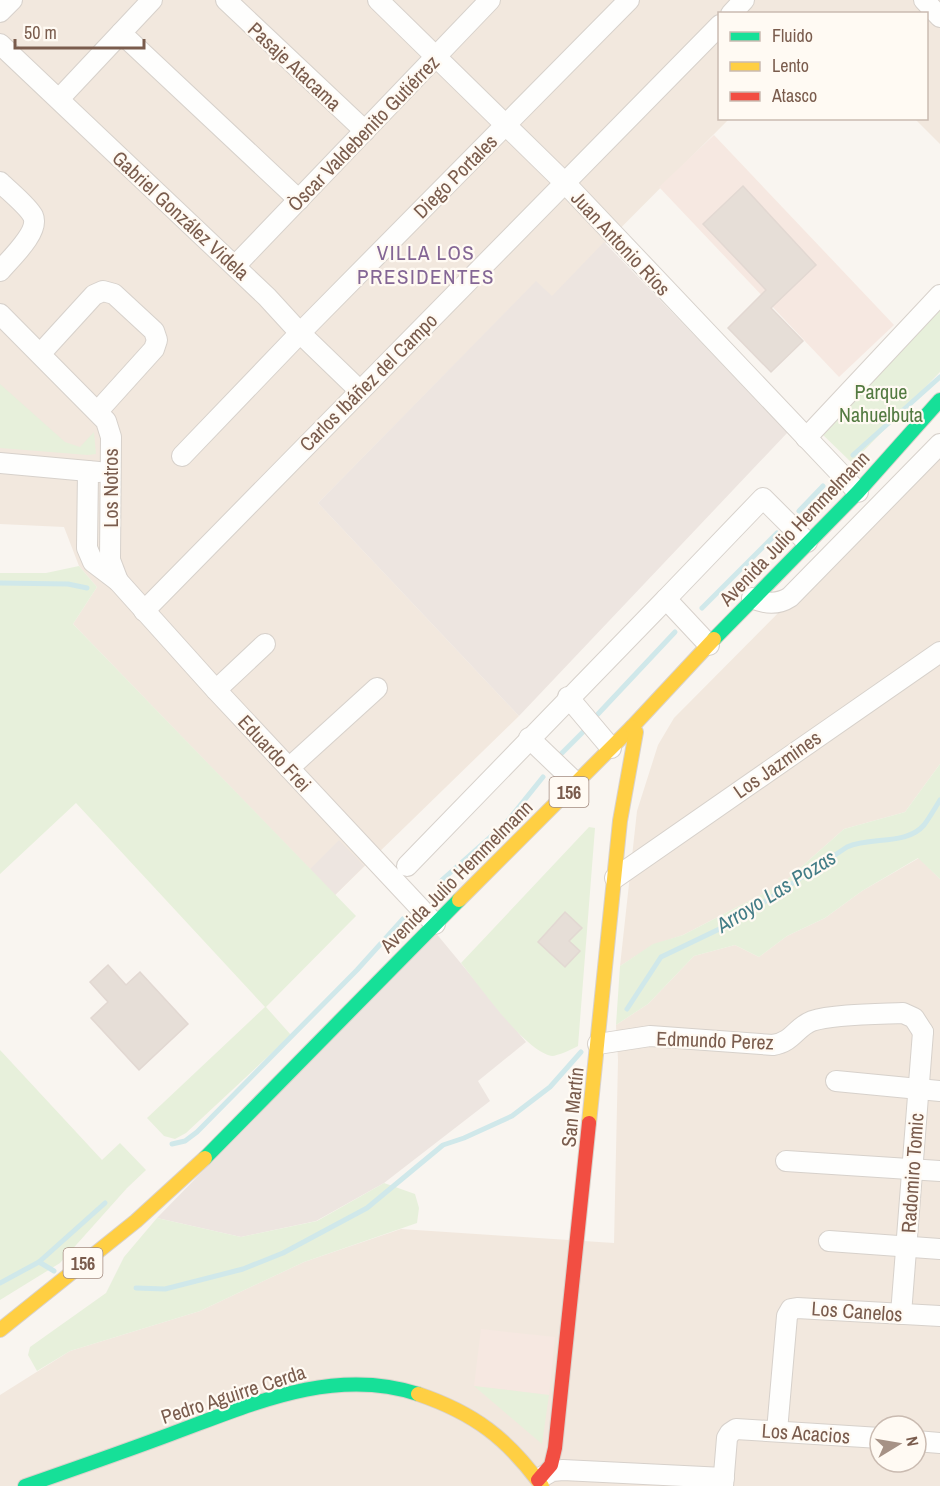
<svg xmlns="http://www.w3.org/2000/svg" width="940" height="1486" font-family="'Archivo Narrow',sans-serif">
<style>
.residential{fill:#f2e8de;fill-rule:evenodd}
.commercial{fill:#f6e8e1}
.industrial{fill:#ede5e0}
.green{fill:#e7f0db}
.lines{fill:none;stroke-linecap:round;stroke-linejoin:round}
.stream{stroke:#d0e8ea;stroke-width:5}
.building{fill:#e6ded7;stroke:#e2d8d2;stroke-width:1.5}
.street-casing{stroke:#d7d1cb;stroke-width:22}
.fast-casing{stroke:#d9d2cb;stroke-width:16}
.slow-casing{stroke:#d9d2cb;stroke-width:16}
.jam-casing{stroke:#d9d2cb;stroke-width:16}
.street{stroke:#fefefd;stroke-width:20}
.fast{stroke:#16e098;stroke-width:14}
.slow{stroke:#ffcf43;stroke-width:14}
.jam{stroke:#f24e42;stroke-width:14}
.labels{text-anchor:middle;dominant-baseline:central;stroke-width:4.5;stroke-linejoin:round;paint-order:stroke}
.shield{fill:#fffaf3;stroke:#a28b7f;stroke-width:1.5}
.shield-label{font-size:18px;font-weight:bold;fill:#7a5c4d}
.street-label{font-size:20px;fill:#7a5c4d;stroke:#fffaf3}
.park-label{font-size:20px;fill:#537a41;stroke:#fffaf3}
.neighbourhood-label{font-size:21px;letter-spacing:1.5px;fill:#846695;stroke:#fffaf3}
.water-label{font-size:21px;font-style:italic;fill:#437c86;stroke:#fffaf3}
</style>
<rect width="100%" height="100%" fill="#f9f5f0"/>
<g class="residential">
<polygon points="0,0 940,0 940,144 915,119 926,118 926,14 720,14 720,118 729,119 552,297 536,282 318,503 519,716 335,895 73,624 97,587 79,566 64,527 0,524"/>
<polygon points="940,450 940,764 905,812 844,829 783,883 683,935 653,945 620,966 637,811 658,745 674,718"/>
<path d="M919,858L940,879V1486H0V1395L70,1351L200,1311L304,1262L401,1229L614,1243L618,1060L616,1025L648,1004L694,956L735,945L759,957L787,936L825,918L862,891ZM880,1426H916V1462H880Z"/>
</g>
<g class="commercial">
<polygon points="714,135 894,325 839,377 659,187"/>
<polygon points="481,1329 555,1337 549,1395 474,1386"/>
</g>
<g class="industrial">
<polygon points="604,242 788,432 519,716 318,503 536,281 552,296"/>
<polygon points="339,840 364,866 335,895 310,869"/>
<polygon points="435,932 526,1042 478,1081 490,1101 384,1183 316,1221 241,1237 157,1218"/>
</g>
<g class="green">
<polygon points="940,310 940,372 852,463 821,433"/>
<polygon points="0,384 65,442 80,447 94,432 96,454 88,455 0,448"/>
<polygon points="79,566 97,587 73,624 356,916 266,1007 291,1035 186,1133 175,1139 164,1136 147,1118 265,1007 76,803 0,874 0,573 46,573"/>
<polygon points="940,764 940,879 918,858 862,891 825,918 787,936 759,957 735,945 694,956 648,1004 616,1025 620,966 653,944 683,935 783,883 844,829 905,812"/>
<path d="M589,827L595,828L578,1046C573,1049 557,1056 552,1056C525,1052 479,985 461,963Z"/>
<polygon points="0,1050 102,1160 120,1143 146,1170 127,1188 60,1263 0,1300"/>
<polygon points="384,1183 415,1194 419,1208 417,1223 304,1262 200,1311 70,1351 37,1371 28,1355 30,1347 106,1293 124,1257 157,1218 241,1237 317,1221"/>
<polygon points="474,1386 549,1395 542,1444"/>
</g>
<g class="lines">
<g class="stream">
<polyline points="853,455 940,377"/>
<polyline points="799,511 823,486"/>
<polyline points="0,583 68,584 87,588"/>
<polyline points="702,608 777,533"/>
<polyline points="598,714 675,632"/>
<polyline points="562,753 585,730"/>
<polyline points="442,880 506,823 543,777"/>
<path d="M627,1009L661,957L734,922L847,847C871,836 906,846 924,825C930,817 935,808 940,800"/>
<polyline points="172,1144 185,1141 197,1132 357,970 403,919"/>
<polyline points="39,1262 105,1203"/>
<polyline points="0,1283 39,1262 54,1271"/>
<polyline points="136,1288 165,1289 243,1269 283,1253 367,1208 443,1145 464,1138 512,1116 550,1087 581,1052"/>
</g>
</g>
<g class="building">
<polygon points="743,186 816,265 771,308 803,341 771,372 728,328 766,290 703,224"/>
<polygon points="565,912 582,928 569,941 580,951 565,967 538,942"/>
<polygon points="108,965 126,985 140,972 188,1024 139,1070 91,1018 108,1002 90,982"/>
</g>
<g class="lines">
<g class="street-casing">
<g id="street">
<polyline points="226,0 365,131"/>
<polyline points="378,0 565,183 858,492"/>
<polyline points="924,0 940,17"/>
<polyline points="0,12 12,0"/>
<polyline points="731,14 744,0"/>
<polyline points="121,33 299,200"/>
<polyline points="0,44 267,297 300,333 359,390"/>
<polyline points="59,99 152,0"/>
<path d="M0,182C9,191 28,206 33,216C40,232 10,259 0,271"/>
<polyline points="235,266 490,0"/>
<polyline points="0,314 106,421 111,437 110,560 118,581"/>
<polyline points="41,353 94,295 103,291 114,294 154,331 157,340 154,349 98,411"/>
<polyline points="806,438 940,295"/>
<polyline points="182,456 300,333 629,0"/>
<polyline points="0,463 99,472"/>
<polyline points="88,471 87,548 93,562 118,581 216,690 435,924"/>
<path d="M752,598C765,604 778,605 790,597L940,444"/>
<polyline points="666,599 763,498 807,542"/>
<polyline points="144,611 720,25"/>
<polyline points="216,690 265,644"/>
<polyline points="568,697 611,748"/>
<polyline points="529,738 577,784"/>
<polyline points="289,768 377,688"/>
<polyline points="407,866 666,599 709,645"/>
<polyline points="615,878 940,652"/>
<path d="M598,1044L650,1036L773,1045C793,1042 796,1027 812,1021C832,1014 880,1014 903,1013L914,1018L923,1032"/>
<polyline points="836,1081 940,1091"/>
<polyline points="786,1161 940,1171"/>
<polyline points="829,1241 940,1249"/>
<polyline points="901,1314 923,1032"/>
<polyline points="777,1431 787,1316 791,1309 797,1308 940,1316"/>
<polyline points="916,1441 940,1443"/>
<polyline points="540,1478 552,1471 563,1470 724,1478"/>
<polyline points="723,1486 727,1438 730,1433 736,1429 880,1438"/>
</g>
</g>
<g class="fast-casing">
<g id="fast">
<polyline points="714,639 858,492 940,400"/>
<polyline points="205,1158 459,900"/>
<path d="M25,1486C74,1469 123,1452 171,1434C250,1405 333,1366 418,1394"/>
</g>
</g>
<g class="slow-casing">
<g id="slow">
<polyline points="459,900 632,727 714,639"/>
<polyline points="589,1123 620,821 636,732 632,727"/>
<polyline points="0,1330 136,1221 205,1158"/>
<path d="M418,1394C474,1413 507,1438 542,1486"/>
</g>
</g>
<g class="jam-casing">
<polyline id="jam" points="538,1480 551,1465 555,1448 589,1123"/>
</g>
<use href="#street" class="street"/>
<use href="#fast" class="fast"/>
<use href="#slow" class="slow"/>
<use href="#jam" class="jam"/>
</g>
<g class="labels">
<g class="shield">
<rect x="549.5" y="777" width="39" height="30" rx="4.5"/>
<rect x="63.5" y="1248" width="39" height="30" rx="4.5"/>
</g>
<g class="shield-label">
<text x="569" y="792">156</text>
<text x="83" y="1263">156</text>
</g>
<g class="street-label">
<text transform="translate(295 66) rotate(43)">Pasaje Atacama</text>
<text transform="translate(363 133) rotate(-46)">Òscar Valdebenito Gutiérrez</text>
<text transform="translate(455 176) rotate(-45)">Diego Portales</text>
<text transform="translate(181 215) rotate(43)">Gabriel González Videla</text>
<text transform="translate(621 243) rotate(47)">Juan Antonio Ríos</text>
<text transform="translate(368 382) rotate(-45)">Carlos Ibáñez del Campo</text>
<text transform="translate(110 488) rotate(-90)">Los Notros</text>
<text transform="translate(794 528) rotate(-46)">Avenida Julio Hemmelmann</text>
<text transform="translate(275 753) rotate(47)">Eduardo Frei</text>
<text transform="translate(777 764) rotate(-35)">Los Jazmines</text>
<text transform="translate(456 876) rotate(-45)">Avenida Julio Hemmelmann</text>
<text transform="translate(715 1040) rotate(2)">Edmundo Perez</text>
<text transform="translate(572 1107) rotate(-84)">San Martín</text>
<text transform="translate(912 1173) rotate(-86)">Radomiro Tomic</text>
<text transform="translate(857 1311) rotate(4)">Los Canelos</text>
<text transform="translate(233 1394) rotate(-18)">Pedro Aguirre Cerda</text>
<text transform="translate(806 1433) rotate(4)">Los Acacios</text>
</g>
<g class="park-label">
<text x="881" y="391">Parque<tspan x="881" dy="23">Nahuelbuta</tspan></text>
</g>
<g class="neighbourhood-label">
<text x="426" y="252">VILLA LOS<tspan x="426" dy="24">PRESIDENTES</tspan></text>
</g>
<g class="water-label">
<text transform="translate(776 891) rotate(-32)">Arroyo Las Pozas</text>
</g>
</g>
<rect x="718" y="12" width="210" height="108" fill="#fffaf3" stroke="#cabbb1" stroke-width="1.5"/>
<rect x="730" y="32" width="30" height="9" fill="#16e098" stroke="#cabbb1" stroke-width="1.5"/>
<text x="772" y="42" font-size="18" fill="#7a5c4d">Fluido</text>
<rect x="730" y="62" width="30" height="9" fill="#ffcf43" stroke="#cabbb1" stroke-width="1.5"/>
<text x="772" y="72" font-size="18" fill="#7a5c4d">Lento</text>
<rect x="730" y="92" width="30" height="9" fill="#f24e42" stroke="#cabbb1" stroke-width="1.5"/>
<text x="772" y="102" font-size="18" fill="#7a5c4d">Atasco</text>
<g transform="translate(898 1444) rotate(79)"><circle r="28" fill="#fffaf3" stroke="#cabbb1" stroke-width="1.5"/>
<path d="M0-4.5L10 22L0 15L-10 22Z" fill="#a69286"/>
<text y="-9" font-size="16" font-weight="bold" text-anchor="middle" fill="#7a5c4d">N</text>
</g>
<path d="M15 39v9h129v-9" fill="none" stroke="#7a5c4d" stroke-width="3"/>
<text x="24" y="39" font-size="18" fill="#7a5c4d" stroke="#fffaf3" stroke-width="4.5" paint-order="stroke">50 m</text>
</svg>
